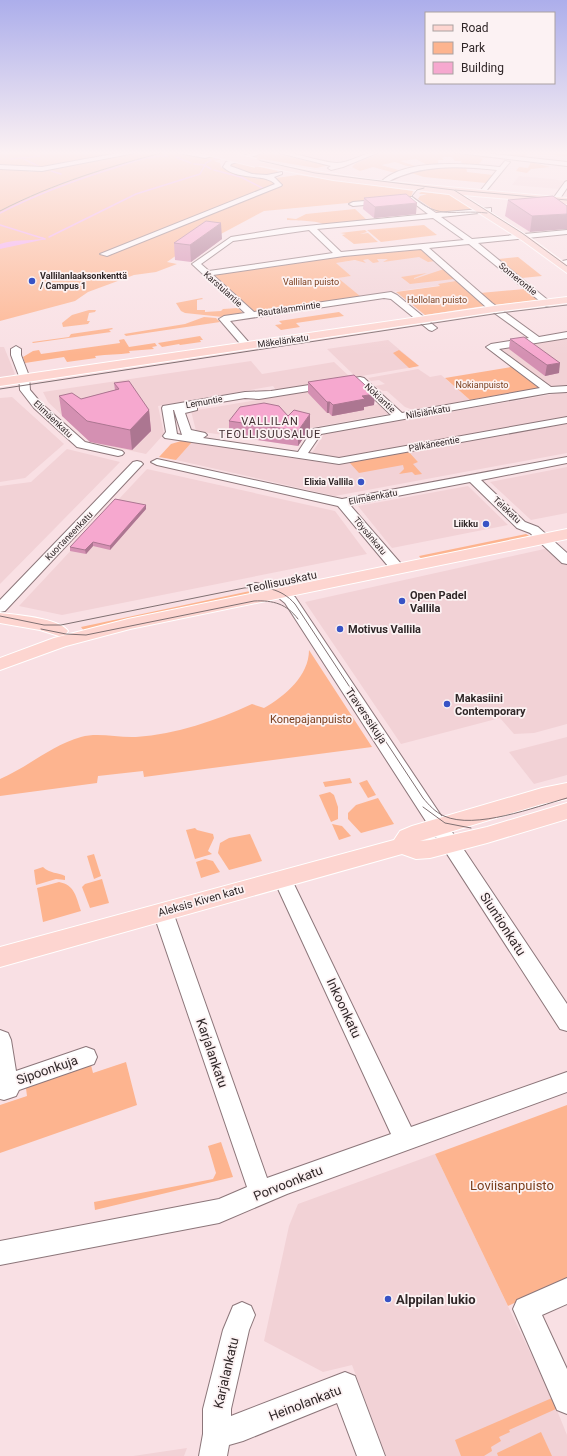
<svg xmlns="http://www.w3.org/2000/svg" width="567" height="1456" font-family="Roboto,sans-serif">
<style>
.built{fill:#f2d2d6}
.green{fill:#fdb48f}
.water{fill:#f3a6ef}
.lines{fill:none;stroke-linecap:round;stroke-linejoin:round}
.stream{stroke:#f3a6ef;stroke-width:1.5}
.minor-casing{stroke:#8c767a;stroke-width:2}
.major-casing{stroke:#fff;stroke-width:2}
.minor{fill:#fff;fill-rule:evenodd}
.major{fill:#fdd5d0;fill-rule:evenodd}
.tram{stroke:#807072;stroke-width:1}
.major-bridge-casing{stroke:#fff;stroke-width:10;stroke-linecap:butt}
.major-bridge{stroke:#fdd5d0;stroke-width:8}
.wall{fill:#d490b2}
.shaded-wall{fill:#ac7691}
.building{fill:#f6a8cf;stroke:#ac7691}
.poi-dot{fill:#3853c5;stroke:#fcf2f3;stroke-width:1.5}
.labels{text-anchor:middle;dominant-baseline:central;stroke-width:3.5;stroke-linejoin:round;paint-order:stroke}
.far-poi-label{font-size:9px;font-weight:bold;fill:#302728;stroke:#fcf2f3;text-anchor:end}
.far-street-label{font-size:9px;fill:#302728;stroke:#fcf2f3}
.far-park-label{font-size:9px;fill:#7a3e1c;stroke:#fcf2f3}
.far-quarter-label{font-size:11px;letter-spacing:1px;fill:#433033;stroke:#fcf2f3}
.street-label{font-size:11px;fill:#302728;stroke:#fcf2f3}
.poi-label{font-size:11px;font-weight:bold;fill:#302728;stroke:#fcf2f3;text-anchor:start}
.park-label{font-size:11px;fill:#7a3e1c;stroke:#fcf2f3}
.near-street-label{font-size:13px;fill:#302728;stroke:#fcf2f3}
.near-park-label{font-size:13px;fill:#7a3e1c;stroke:#fcf2f3}
.near-poi-label{font-size:13px;font-weight:bold;fill:#302728;stroke:#fcf2f3;text-anchor:start}
</style>
<rect width="100%" height="100%" fill="#f9e0e4"/>
<g class="built">
<polygon points="283,151 371,151 338,163"/>
<polygon points="519,176 551,179 564,181 559,189 512,185"/>
<polygon points="424,251 459,283 360,296 337,278 351,276 335,263"/>
<polygon points="567,338 567,418 342,458 312,453 324,434 559,393 500,348"/>
<polygon points="388,340 419,366 356,377 327,349"/>
<polygon points="0,347 4,347 15,374 11,377 0,378"/>
<polygon points="251,361 262,374 334,362 350,377 276,390 273,386 158,406 164,434 146,454 90,442 48,402 43,392"/>
<polygon points="418,369 430,377 441,375 470,400 413,410 405,407 387,391 383,391 375,386 385,384 379,380 371,381 368,378"/>
<polygon points="353,384 374,405 378,404 388,414 310,428 298,446 196,431 191,411"/>
<polygon points="12,397 64,444 25,478 0,482 0,398"/>
<polygon points="567,423 567,453 335,496 176,460 192,442 333,464 349,462 418,462 408,451"/>
<polygon points="67,449 120,462 0,584 0,486 31,482"/>
<polygon points="567,467 567,513 531,520 490,482"/>
<polygon points="147,469 335,511 367,554 62,615 19,606"/>
<polygon points="468,486 508,525 392,548 358,506"/>
<polygon points="558,546 567,554 567,724 534,733 514,734 500,718 401,744 305,602"/>
<polygon points="567,737 567,775 534,784 509,752"/>
<polygon points="435,1154 552,1398 567,1435 567,1456 386,1456 352,1365 323,1372 264,1341 289,1226 298,1204"/>
<polygon points="187,1448 184,1456 133,1456"/>
</g>
<g class="green">
<polygon points="0,151 126,151 28,170 29,172 145,151 253,151 214,161 220,163 221,167 224,169 252,178 268,179 298,175 413,191 411,197 264,211 219,235 204,236 167,262 177,264 156,272 134,275 88,292 75,301 0,321"/>
<polygon points="387,151 435,151 495,158 479,158 483,159 478,165 462,165 461,161 455,161 452,157 442,157 443,160 438,160 438,164 429,166 416,159 400,161 418,167 407,166 395,162 381,165 402,171 395,173 373,167 360,171 352,167 356,163"/>
<polygon points="512,151 567,151 567,156 527,153 523,159 507,157"/>
<path d="M267,152L325,165H330L316,168L262,159L247,164L278,171L275,174C259,176 240,175 227,164Z"/>
<polygon points="531,162 550,167 531,169 527,173 516,171 519,167 528,168"/>
<polygon points="466,167 467,172 493,175 486,183 424,177 408,172 435,168"/>
<polygon points="421,192 451,195 472,209 444,213 437,212 418,199 420,196 427,194 419,194"/>
<path d="M355,209L368,221L325,225C318,220 296,221 287,220V218L296,219L306,214Z"/>
<polygon points="424,225 437,235 381,242 367,230"/>
<polygon points="365,230 367,232 360,234 368,233 378,242 354,244 342,235 346,234 340,233"/>
<polygon points="420,248 435,261 428,262 419,257 383,262 388,259 377,259 379,262 373,263 368,259 363,260 366,263 355,260 336,263 351,276 338,278 360,296 358,297 255,312 213,275 343,256"/>
<polygon points="518,257 542,276 522,278 499,259"/>
<polygon points="444,269 454,279 410,284 401,277 427,273 414,278 414,279"/>
<polygon points="456,281 484,306 425,315 396,292 440,286 438,284"/>
<polygon points="525,289 538,300 494,305 480,293"/>
<polygon points="202,298 203,299 197,300 197,310 205,310 205,312 221,311 223,309 238,308 244,314 223,317 185,313 181,311 176,303"/>
<polygon points="89,310 96,310 95,312 89,313 87,321 90,321 88,324 63,327 62,323 72,315"/>
<polygon points="339,312 344,316 296,323 300,327 281,330 275,325 282,324 279,321"/>
<polygon points="204,317 216,318 220,322 126,336 124,334 185,324"/>
<polygon points="112,328 113,329 109,330 111,332 33,343 32,342 69,337 71,334"/>
<polygon points="200,336 203,340 200,340 201,342 180,345 179,344 162,347 158,343"/>
<path d="M124,339L129,347L155,343L157,346L152,347L154,349L129,351L130,353C118,355 108,354 95,356L96,358L67,362L64,357L25,363L23,357L33,351L39,350L41,354L120,343L119,340Z"/>
<polygon points="399,350 419,366 409,368 393,353"/>
<polygon points="511,367 539,388 470,400 445,378"/>
<polygon points="181,441 192,442 176,460 159,457 171,444"/>
<polygon points="408,451 418,462 413,464 422,474 415,475 412,472 399,474 404,469 403,465 359,473 349,462"/>
<polygon points="526,534 531,537 422,560 419,556"/>
<polygon points="259,589 269,591 84,631 81,627"/>
<path d="M309,650L372,747L144,777L143,771L98,776L97,783L0,796V779C28,767 52,745 81,737C98,732 118,738 136,737C177,734 215,721 252,704L264,708C285,696 309,676 309,650Z"/>
<polygon points="350,778 352,783 325,787 323,782"/>
<polygon points="367,780 376,795 368,798 359,783"/>
<polygon points="330,792 334,795 338,807 338,819 331,822 319,795"/>
<polygon points="378,798 394,824 361,833 348,819 348,813 356,805"/>
<polygon points="332,824 342,826 351,836 339,840"/>
<polygon points="195,828 197,830 213,834 214,838 208,851 212,854 195,859 186,830"/>
<polygon points="250,834 262,861 229,870 218,853 220,843 229,838"/>
<polygon points="94,854 101,876 94,879 87,856"/>
<polygon points="205,859 213,861 220,872 201,878 196,862"/>
<path d="M43,867C50,874 58,872 65,876V880L56,879L36,885L34,870Z"/>
<polygon points="102,879 109,903 90,908 82,887 85,884"/>
<path d="M59,882C75,885 76,897 81,911L43,922L37,888Z"/>
<polygon points="90,1061 93,1073 126,1062 137,1105 0,1153 0,1105 27,1096 25,1081"/>
<polygon points="567,1105 567,1278 508,1306 435,1154"/>
<polygon points="221,1142 233,1177 95,1210 94,1202 213,1179 216,1173 208,1146"/>
<polygon points="552,1398 556,1409 509,1430 510,1432 499,1437 501,1441 491,1447 492,1451 484,1456 461,1456 455,1440"/>
<polygon points="541,1432 552,1456 498,1456 497,1453"/>
</g>
<path class="water" d="M42,237L46,239L0,249V244C14,239 28,241 42,239Z"/>
<g class="lines">
<g class="stream">
<polyline points="32,152 40,156 22,158 42,168"/>
<polyline points="231,155 244,151"/>
<polyline points="176,157 191,163"/>
<polyline points="11,159 22,158"/>
<polyline points="214,159 217,158"/>
<polyline points="194,164 205,165"/>
<polyline points="206,166 211,169"/>
<polyline points="214,170 241,177 266,190"/>
<polyline points="51,171 61,174"/>
<path d="M0,213C37,194 75,180 114,168C132,162 149,155 168,156"/>
<polyline points="0,225 45,239"/>
<polyline points="49,237 136,194 200,174 206,163 211,160"/>
</g>
<g class="minor-casing">
<g id="minor">
<polygon points="129,151 145,151 42,171 0,169 0,165 42,167"/>
<polygon points="168,151 205,154 232,151 205,158"/>
<path d="M257,151H268L231,164L230,166L252,174L267,175L282,172V174L274,177L282,185L281,186L107,256L100,254L275,184C265,173 238,181 223,167L226,162Z"/>
<path d="M271,151C294,151 314,161 336,163C348,164 366,151 382,151L343,167L331,170L328,168L331,166Z"/>
<polygon points="442,151 466,151 567,162 567,166"/>
<path d="M505,161L510,162L486,191L484,192L481,190L497,170C459,166 422,164 387,182L382,181C407,158 468,164 500,167Z"/>
<polygon points="567,181 567,188 555,206 567,215 567,220 547,207 565,182"/>
<path d="M412,197L436,213L491,208V212H488L441,217L472,239L567,230V234L478,243L549,301V305L546,306L469,244L429,248L492,303L539,337L567,332V338L499,349L551,387L567,386V392L549,393L321,434L308,453L339,458L567,417V423L339,464L165,438L163,436L166,432L162,408L163,406L245,392L271,391L360,377L364,378L402,413L540,388L486,347L491,344L529,338L486,307L421,249L344,256L213,275L254,312L391,292L397,295L437,328L432,331L429,330L391,299L384,298L230,321L252,346L247,349L244,348L219,319L224,316L245,313L192,264L231,237L286,228L428,214L411,201L353,206L349,204L353,202ZM433,218L464,240L341,252L317,229ZM309,230L333,253L209,271L201,264L233,241ZM358,383L391,415L313,429L298,452L203,438L207,435L205,433L191,430L185,413L197,410V406L245,398L259,399ZM173,410H174L182,435L177,434Z"/>
<polygon points="567,260 567,264 558,265 554,263"/>
<polygon points="16,346 21,349 21,355 29,376 30,390 42,404 85,442 122,451 124,453 122,455 118,456 77,447 34,408 20,390 19,376 11,355 11,349"/>
<polygon points="567,457 567,463 481,480 525,522 538,527 567,553 567,564 562,563 530,533 517,528 470,482 350,505 403,566 405,569 403,572 393,572 338,506 157,465 151,462 157,459 342,499"/>
<polygon points="137,461 141,462 143,464 141,466 5,611 0,612 0,600 133,462"/>
<polygon points="256,583 283,588 295,597 567,1004 567,1031 560,1029 285,603 274,594 251,590 249,587 251,584"/>
<polygon points="282,871 289,873 291,878 411,1127 567,1072 567,1092 287,1194 219,1223 0,1265 0,1241 219,1199 247,1187 153,912 156,907 163,904 170,907 173,912 267,1178 391,1134 273,878 275,873"/>
<polygon points="0,1030 8,1033 11,1040 16,1071 86,1047 94,1050 97,1057 94,1064 19,1090 16,1096 4,1100 0,1099"/>
<polygon points="567,1278 567,1304 542,1315 567,1369 567,1414 557,1410 513,1309 517,1300"/>
<polygon points="242,1302 251,1306 255,1315 249,1330 231,1409 231,1416 345,1372 355,1376 385,1456 357,1456 337,1403 243,1441 229,1445 227,1456 199,1456 203,1434 203,1409 223,1330 233,1306"/>
</g>
</g>
<g class="major-casing">
<g id="major">
<polygon points="253,161 372,180 567,198 567,204 463,195 529,237 567,265 567,273 523,241 449,194 333,180 256,165 253,165"/>
<polygon points="567,297 567,303 494,312 0,386 0,378 494,306"/>
<polygon points="567,529 567,539 130,629 66,646 0,670 0,658 54,638 128,619"/>
<path d="M0,613C16,615 59,618 68,631L65,635L59,636L40,630L0,623Z"/>
<polygon points="567,783 567,799 542,804 420,841 430,840 487,827 567,803 567,819 487,843 430,858 416,859 402,854 0,967 0,947 394,840 400,831 412,826 542,788"/>
</g>
</g>
<use href="#minor" class="minor"/>
<use href="#major" class="major"/>
<g class="tram">
<polyline points="217,151 315,173 454,190 522,233 567,266"/>
<path d="M424,188L417,190L412,196C440,221 454,209 487,213"/>
<polyline points="455,190 567,200"/>
<path d="M0,211C54,183 111,166 169,151"/>
<polyline points="0,389 500,313 567,305"/>
<path d="M0,616L44,625H61L244,588C264,586 281,588 295,604L423,798C429,805 435,812 444,816C475,830 535,807 567,798"/>
<path d="M41,629L66,634L86,635L254,601C273,600 287,604 298,619"/>
<polyline points="423,807 445,823 471,828"/>
</g>
<g class="major-bridge-casing">
<polyline id="major-bridge" points="208,151 256,163"/>
</g>
<use href="#major-bridge" class="major-bridge"/>
</g>
<g class="wall">
<polygon points="364,198 416,214 374,218 363,209"/>
<polygon points="508,200 567,206 530,232 505,216"/>
<polygon points="222,239 191,262 175,260 174,243"/>
<polygon points="510,339 559,373 545,376 509,349"/>
<polygon points="308,382 375,394 374,405 364,407 364,410 332,416 329,413 327,413 308,393"/>
<polygon points="114,383 149,410 151,431 132,450 90,442 62,416 59,396 81,399 115,390"/>
<polygon points="288,416 310,428 298,446 229,436 229,421"/>
<polygon points="146,509 110,550 93,546 86,554 70,551 70,547"/>
</g>
<g class="shaded-wall">
<polygon points="417,203 416,214 374,218 375,207"/>
<polygon points="567,214 567,229 530,232 532,216"/>
<polygon points="221,223 222,239 191,262 190,245"/>
<polygon points="560,363 559,373 545,376 547,365"/>
<polygon points="375,394 374,405 364,407 364,410 332,416 333,405 362,396"/>
<polygon points="327,402 330,402 329,413 327,413"/>
<polygon points="149,410 151,431 132,450 130,430"/>
<polygon points="310,414 310,428 298,446 298,431"/>
<polygon points="146,505 146,509 110,550 110,546"/>
<polygon points="93,542 93,546 86,554 85,550"/>
</g>
<g class="building">
<polygon points="406,194 417,203 375,207 364,198"/>
<polygon points="553,196 567,206 567,214 532,216 508,200"/>
<polygon points="206,221 221,223 190,245 174,243"/>
<polygon points="524,337 560,363 547,365 510,339"/>
<polygon points="354,375 375,394 362,396 365,399 333,405 330,402 327,402 308,382"/>
<polygon points="129,381 149,410 130,430 87,421 59,396 72,393 81,399 119,389 114,383"/>
<polygon points="264,403 279,406 288,416 294,410 310,414 298,431 229,421 240,407"/>
<polygon points="115,499 146,505 110,546 93,542 85,550 70,547"/>
</g>
<linearGradient id="sky" x2="0" y2="1"><stop stop-color="#acaeeb"/><stop offset="0.43" stop-color="#fcf1f3"/><stop offset="1" stop-color="#fcf1f3" stop-opacity="0"/></linearGradient>
<rect width="567" height="355" fill="url(#sky)"/>
<g class="poi-dot">
<circle cx="32" cy="281" r="4"/>
<circle cx="361" cy="482" r="4"/>
<circle cx="486" cy="524" r="4"/>
<circle cx="402" cy="601" r="4"/>
<circle cx="340" cy="629" r="4"/>
<circle cx="447" cy="704" r="4"/>
<circle cx="388" cy="1299" r="4"/>
</g>
<g class="labels">
<g class="far-poi-label">
<text x="40" y="276" text-anchor="start">Vallilanlaaksonkenttä<tspan x="40" dy="10">/ Campus 1</tspan></text>
<text x="353" y="482">Elixia Vallila</text>
<text x="478" y="524">Liikku</text>
</g>
<g class="far-street-label">
<text transform="translate(518 279) rotate(39)">Somerontie</text>
<text transform="translate(223 289) rotate(42)">Karstulantie</text>
<text transform="translate(289 309) rotate(-8)">Rautalammintie</text>
<text transform="translate(283 341) rotate(-8)">Mäkelänkatu</text>
<text transform="translate(380 398) rotate(43)">Nokiantie</text>
<text transform="translate(204 402) rotate(-10)">Lemuntie</text>
<text transform="translate(428 412) rotate(-10)">Nilsiänkatu</text>
<text transform="translate(53 419) rotate(43)">Elimäenkatu</text>
<text transform="translate(434 444) rotate(-10)">Pälkäneentie</text>
<text transform="translate(373 497) rotate(-11)">Elimäenkatu</text>
<text transform="translate(507 510) rotate(43)">Telekatu</text>
<text transform="translate(69 536) rotate(-46)">Kuortaneenkatu</text>
<text transform="translate(370 536) rotate(50)">Töysänkatu</text>
</g>
<g class="far-park-label">
<text x="311" y="282">Vallilan puisto</text>
<text x="437" y="300">Hollolan puisto</text>
<text x="482" y="385">Nokianpuisto</text>
</g>
<g class="far-quarter-label">
<text x="270" y="421">VALLILAN<tspan x="270" dy="13">TEOLLISUUSALUE</tspan></text>
</g>
<g class="street-label">
<text transform="translate(282 582) rotate(-12)">Teollisuuskatu</text>
<text transform="translate(366 716) rotate(56)">Traverssikuja</text>
<text transform="translate(201 901) rotate(-16)">Aleksis Kiven katu</text>
</g>
<g class="poi-label">
<text x="410" y="595">Open Padel<tspan x="410" dy="13">Vallila</tspan></text>
<text x="348" y="629">Motivus Vallila</text>
<text x="455" y="698">Makasiini<tspan x="455" dy="13">Contemporary</tspan></text>
</g>
<g class="park-label">
<text x="311" y="719">Konepajanpuisto</text>
</g>
<g class="near-street-label">
<text transform="translate(503 924) rotate(57)">Siuntionkatu</text>
<text transform="translate(344 1008) rotate(65)">Inkoonkatu</text>
<text transform="translate(212 1053) rotate(71)">Karjalankatu</text>
<text transform="translate(47 1070) rotate(-19)">Sipoonkuja</text>
<text transform="translate(288 1183) rotate(-22)">Porvoonkatu</text>
<text transform="translate(226 1373) rotate(-77)">Karjalankatu</text>
<text transform="translate(305 1403) rotate(-21)">Heinolankatu</text>
</g>
<g class="near-park-label">
<text x="512" y="1185">Loviisanpuisto</text>
</g>
<g class="near-poi-label">
<text x="396" y="1299">Alppilan lukio</text>
</g>
</g>
<rect x="425" y="12" width="130" height="72" fill="#fcf2f3" stroke="#aaa1a2"/>
<rect x="433" y="25" width="20" height="6" fill="#fdd5d0" stroke="#aaa1a2"/>
<text x="461" y="32" font-size="12" fill="#302728">Road</text>
<rect x="433" y="42" width="20" height="12" fill="#fdb48f" stroke="#aaa1a2"/>
<text x="461" y="52" font-size="12" fill="#302728">Park</text>
<rect x="433" y="62" width="20" height="12" fill="#f6a8cf" stroke="#aaa1a2"/>
<text x="461" y="72" font-size="12" fill="#302728">Building</text>
</svg>
